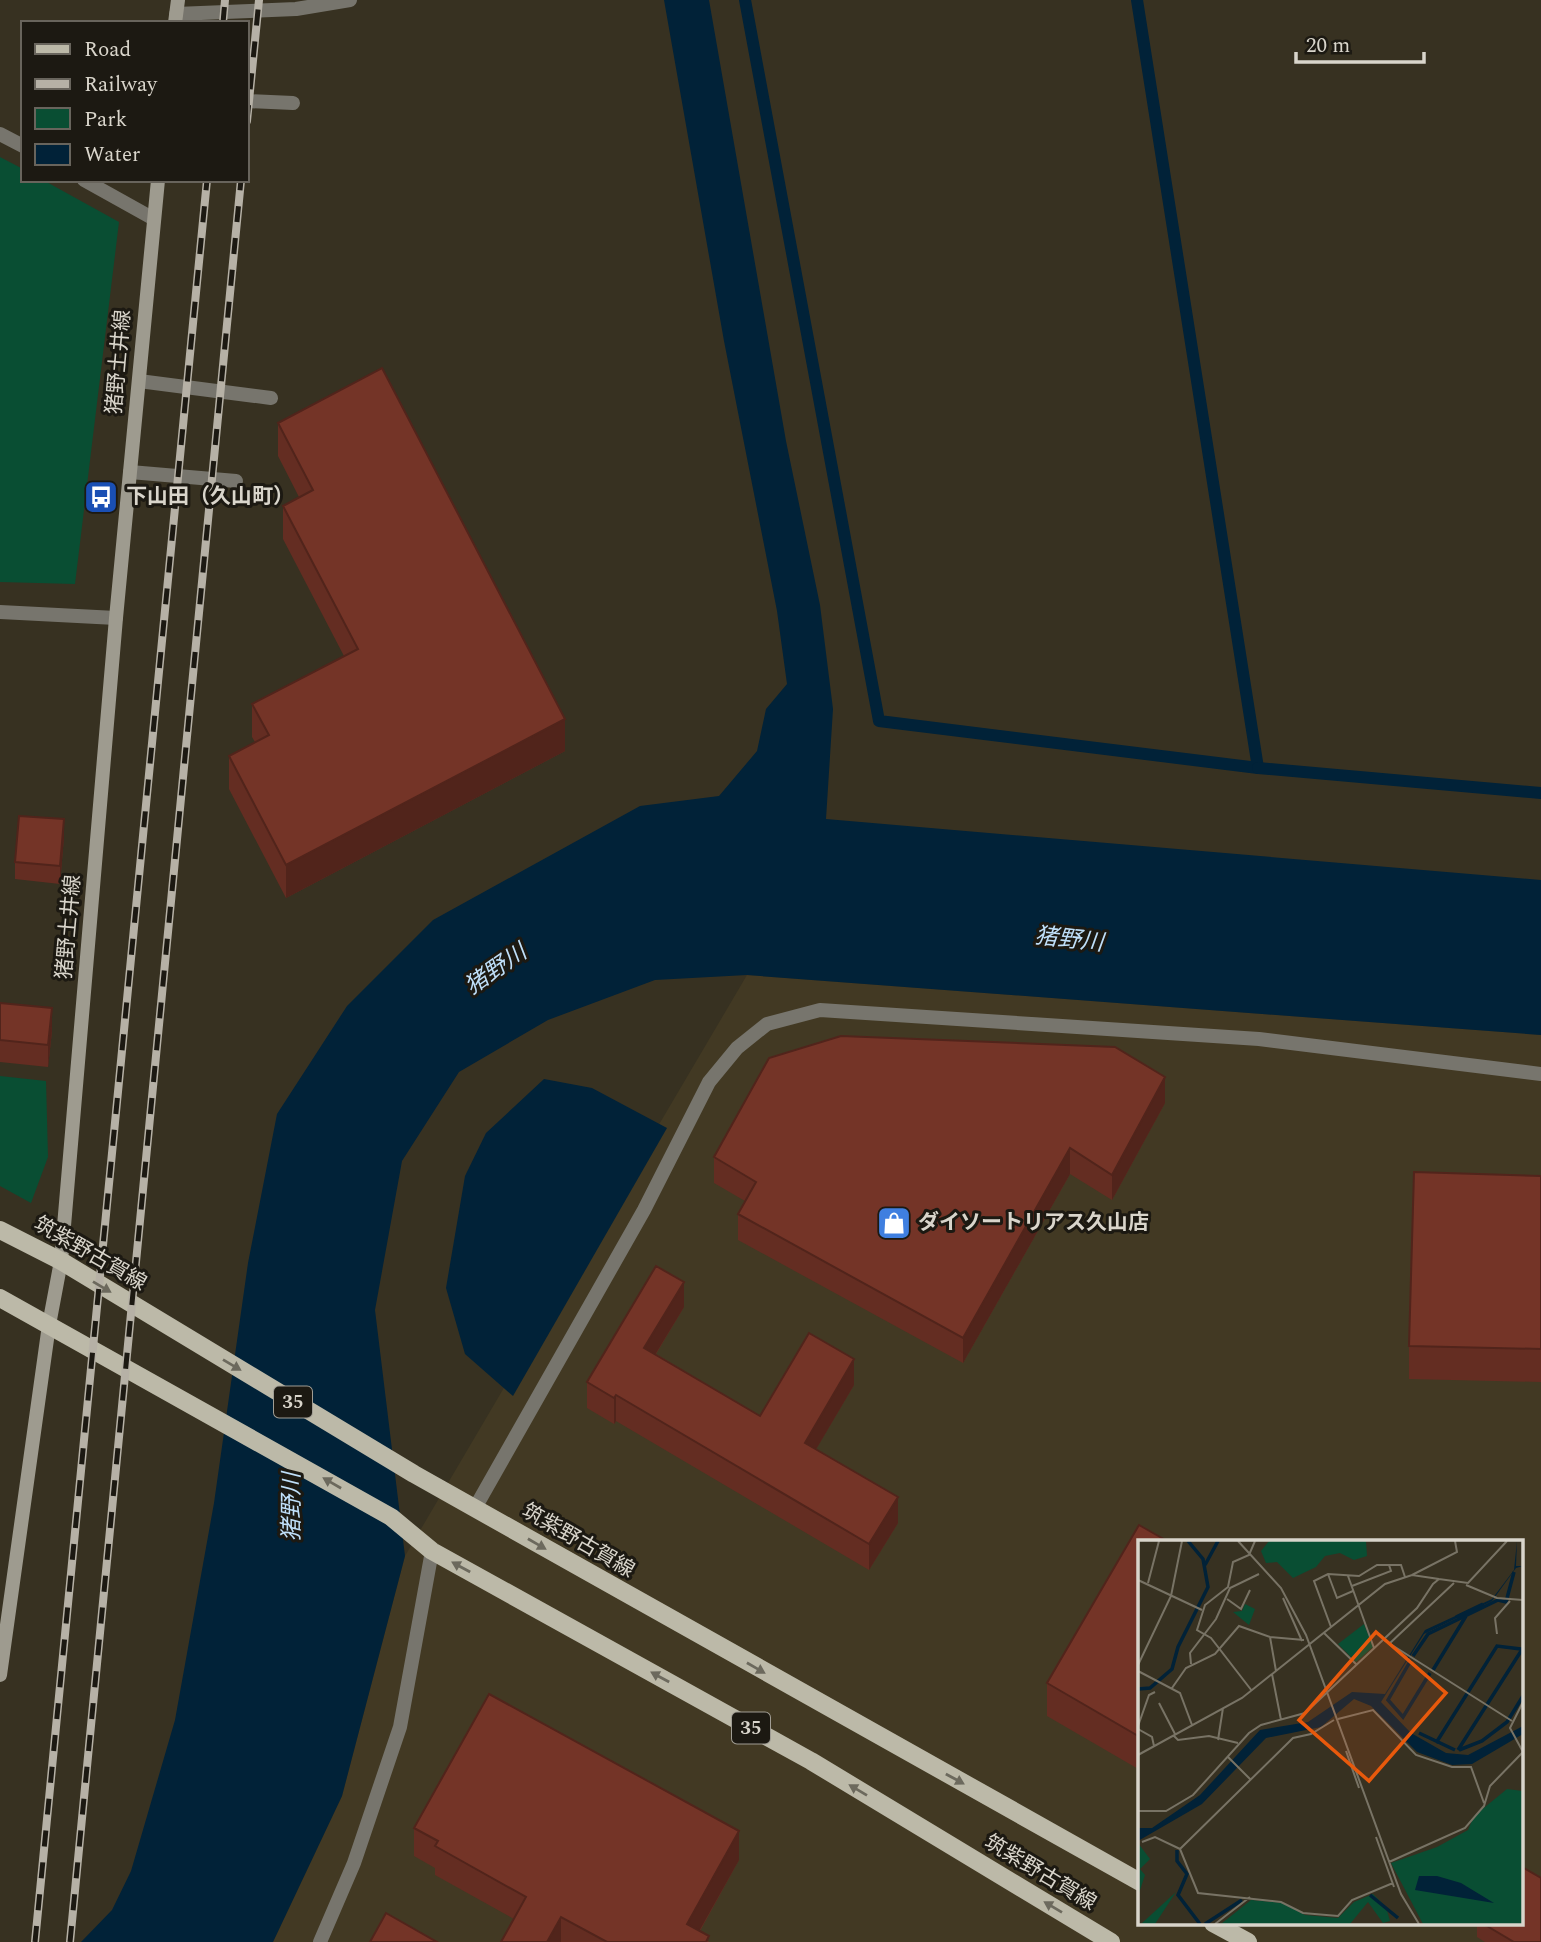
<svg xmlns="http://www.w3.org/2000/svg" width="1541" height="1942" font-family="Spectral,'Noto Sans JP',serif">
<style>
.built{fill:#423923;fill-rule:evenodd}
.green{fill:#094e33}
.water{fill:#012238}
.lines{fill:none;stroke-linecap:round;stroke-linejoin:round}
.stream{stroke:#012238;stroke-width:12}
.street{stroke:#77756d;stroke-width:14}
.secondary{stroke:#9e9b8f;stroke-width:14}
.primary{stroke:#bcb9a8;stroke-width:18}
.rail-casing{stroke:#b6b1a6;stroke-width:8}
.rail{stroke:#1c1912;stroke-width:5;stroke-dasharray:16;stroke-linecap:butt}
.wall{fill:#642d22}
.shaded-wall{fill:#51241b}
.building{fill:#743427;stroke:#51241b;stroke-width:2}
.oneway{fill:#6c695d}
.labels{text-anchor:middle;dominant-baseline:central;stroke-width:6;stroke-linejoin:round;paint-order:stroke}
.shield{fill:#1c1912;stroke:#a09d94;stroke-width:2}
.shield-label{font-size:19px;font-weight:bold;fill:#d9d5cb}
.street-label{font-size:21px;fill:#d9d5cb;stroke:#1c1912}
.poi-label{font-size:21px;font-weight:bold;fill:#d9d5cb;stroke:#1c1912;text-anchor:start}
.water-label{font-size:23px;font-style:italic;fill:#bfdff9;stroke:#1c1912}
.inset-river{fill:none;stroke:#012238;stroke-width:3.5}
.inset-road{fill:none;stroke:#787365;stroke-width:2}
.view{fill:#e8590c;fill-opacity:0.15;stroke:#e8590c;stroke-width:3.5}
.inset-edge{fill:none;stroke:#d9d5cb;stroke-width:3.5}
</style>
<rect width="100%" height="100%" fill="#373121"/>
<path class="built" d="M747,975L1541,1035V1942H273L342,1796L405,1556ZM1140,1541H1522V1923H1140Z"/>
<g class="green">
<polygon points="0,157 23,169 23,180 43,180 119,222 75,584 0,582"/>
<polygon points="0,1076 46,1081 48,1157 31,1203 0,1186"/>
</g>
<g class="water">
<polygon points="664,0 709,0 786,441 820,605 833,709 826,819 1541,880 1541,1035 747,975 655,980 548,1020 459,1072 402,1161 375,1310 405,1556 342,1796 273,1942 81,1942 112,1910 131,1871 175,1720 214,1503 248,1263 277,1114 347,1006 433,920 640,806 719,796 757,751 766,709 787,684 777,611 724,341"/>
<polygon points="544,1079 592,1088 667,1128 513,1396 465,1354 446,1288 465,1176 486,1133"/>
</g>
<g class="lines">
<g class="stream">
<polyline points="745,0 879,721 1258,768 1137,0"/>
<polyline points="1258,768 1541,793"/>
</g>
<g class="street">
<polyline points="176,14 296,9 350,0"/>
<polyline points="247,101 293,103"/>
<polyline points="0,134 23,146"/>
<polyline points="84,180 154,219"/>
<polyline points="139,381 271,398"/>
<polyline points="130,472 236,481"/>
<polyline points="0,612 116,618"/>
<polyline points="475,1508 644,1210 709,1082 737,1048 767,1024 820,1010 1259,1039 1541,1074"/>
<polyline points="320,1942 354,1863 400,1727 432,1551"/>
</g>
<g class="secondary">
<polyline points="175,23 178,0"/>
<polyline points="0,1675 49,1325 61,1261 116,618 158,180"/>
</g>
<g class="primary">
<polyline points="0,1230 61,1261 414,1474 1140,1882"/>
<polyline points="0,1298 391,1517 432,1551 811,1761 1111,1942"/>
<polyline points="1213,1923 1248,1942"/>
</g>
<g class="rail-casing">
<g id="rail">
<polyline points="223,23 225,0"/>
<polyline points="247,121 259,0"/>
<polyline points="35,1942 207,180"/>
<polyline points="70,1942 241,180"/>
</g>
</g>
<use href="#rail" class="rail"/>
</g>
<g class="wall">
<polygon points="278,423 565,751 286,898 229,789 229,756 255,742 252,737 252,704 344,656 283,539 283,506 299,497 278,456"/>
<polygon points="64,837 60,884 15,879 15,862"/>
<polygon points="0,1003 52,1031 48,1067 0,1062"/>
<polygon points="1165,1103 1112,1200 1070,1174 963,1363 738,1240 738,1214 745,1201 714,1183 714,1157"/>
<polygon points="1541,1176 1541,1382 1409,1379 1409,1346"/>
<polygon points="684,1307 656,1354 760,1416 854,1385 816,1449 898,1523 869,1570 616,1421 614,1424 587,1408 587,1382"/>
<polygon points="1140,1541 1140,1770 1047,1716 1047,1683"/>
<polygon points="414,1828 739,1860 700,1931 709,1942 501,1942 514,1919 435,1875 435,1868 414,1856"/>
<polygon points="1477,1923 1522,1923 1541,1942 1485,1942 1477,1937"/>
</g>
<g class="shaded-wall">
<polygon points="565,719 565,751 286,898 286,865"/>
<polygon points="64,819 64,837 60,884 60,866"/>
<polygon points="52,1008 52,1031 48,1067 48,1045"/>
<polygon points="1165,1077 1165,1103 1112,1200 1112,1175"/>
<polygon points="1070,1148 1070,1174 963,1363 963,1338"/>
<polygon points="684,1282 684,1307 644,1373 644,1348"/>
<polygon points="854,1359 854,1385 805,1468 805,1443"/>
<polygon points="616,1395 616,1421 614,1424 614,1398"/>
<polygon points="898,1497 898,1523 869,1570 869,1544"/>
<polygon points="739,1831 739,1860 693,1942 687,1924"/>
<polygon points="561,1917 561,1942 547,1942"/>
</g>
<g class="building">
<polygon points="382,368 565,719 286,865 229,756 269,735 252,704 358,649 283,506 313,490 278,423"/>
<polygon points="19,816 64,819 60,866 15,862"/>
<polygon points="0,1003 52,1008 48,1045 0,1040"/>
<polygon points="841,1036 1115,1047 1165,1077 1112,1175 1070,1148 963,1338 738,1214 756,1182 714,1157 769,1058"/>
<polygon points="1414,1172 1541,1176 1541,1349 1409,1346"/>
<polygon points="656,1266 684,1282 644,1348 760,1416 809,1333 854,1359 805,1443 898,1497 869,1544 616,1395 614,1398 587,1382"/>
<polygon points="1139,1525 1167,1541 1140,1541 1140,1737 1047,1683"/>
<polygon points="489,1694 739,1831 687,1924 709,1936 706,1942 607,1942 561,1917 547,1942 501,1942 526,1897 435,1846 438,1841 414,1828"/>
<polygon points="1522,1867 1541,1878 1541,1942 1514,1942 1482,1923 1522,1923"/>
<polygon points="386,1913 437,1942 370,1942"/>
</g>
<defs><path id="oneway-solid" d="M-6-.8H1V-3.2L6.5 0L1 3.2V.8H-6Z" transform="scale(1.75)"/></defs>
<g class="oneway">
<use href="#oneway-solid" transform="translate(102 1287) rotate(31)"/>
<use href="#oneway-solid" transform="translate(232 1365) rotate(31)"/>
<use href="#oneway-solid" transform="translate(332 1483) rotate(-150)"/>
<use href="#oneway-solid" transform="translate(537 1544) rotate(30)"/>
<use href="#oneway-solid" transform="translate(461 1567) rotate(-151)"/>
<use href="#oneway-solid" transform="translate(756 1668) rotate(30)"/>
<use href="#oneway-solid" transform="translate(660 1677) rotate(-151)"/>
<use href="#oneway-solid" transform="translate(955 1779) rotate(29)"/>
<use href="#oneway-solid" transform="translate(858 1790) rotate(-149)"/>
<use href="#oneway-solid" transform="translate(1053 1907) rotate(-149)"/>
</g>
<defs>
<g id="bus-square" transform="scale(1.75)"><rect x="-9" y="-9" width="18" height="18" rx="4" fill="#1a4fb4" stroke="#1c1912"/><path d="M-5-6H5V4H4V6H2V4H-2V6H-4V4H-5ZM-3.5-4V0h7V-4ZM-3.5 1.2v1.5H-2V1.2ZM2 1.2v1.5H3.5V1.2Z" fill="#fff"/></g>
<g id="shop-square" transform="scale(1.75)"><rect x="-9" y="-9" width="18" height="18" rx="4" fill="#3f7fe0" stroke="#1c1912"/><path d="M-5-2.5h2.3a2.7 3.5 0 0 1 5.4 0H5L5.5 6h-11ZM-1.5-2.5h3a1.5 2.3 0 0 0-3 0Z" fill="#fff"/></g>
</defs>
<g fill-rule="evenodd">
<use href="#bus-square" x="101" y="497"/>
<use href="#shop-square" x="894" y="1223"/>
</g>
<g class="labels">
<g class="shield">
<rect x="274" y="1386.5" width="38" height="31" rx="5"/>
<rect x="732" y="1712.5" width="38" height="31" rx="5"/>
</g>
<g class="shield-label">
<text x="293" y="1402">35</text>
<text x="751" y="1728">35</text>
</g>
<g class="street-label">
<text transform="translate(119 362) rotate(-85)">猪野土井線</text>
<text transform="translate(69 927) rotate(-85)">猪野土井線</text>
<text transform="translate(90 1254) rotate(30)">筑紫野古賀線</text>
<text transform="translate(578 1541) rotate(30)">筑紫野古賀線</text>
<text transform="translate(1040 1873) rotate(31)">筑紫野古賀線</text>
</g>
<g class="poi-label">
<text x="126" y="497">下山田（久山町）</text>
<text x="918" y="1223">ダイソートリアス久山店</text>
</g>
<g class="water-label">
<text transform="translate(1069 940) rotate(6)">猪野川</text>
<text transform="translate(496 970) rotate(-35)">猪野川</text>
<text transform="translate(292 1507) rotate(-90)">猪野川</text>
</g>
</g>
<g transform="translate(1138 1540)">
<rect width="385" height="385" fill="#373121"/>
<path d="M131,1H228L229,16L216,20L202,13L187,16L178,27L155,38L139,22L128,23L123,11ZM107,64L117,69L111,85L95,72L104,71ZM226,84L235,107L218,122L200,104ZM369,249L385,251V384H285L253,323L299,307L330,290L336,276ZM0,303L12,319L2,329L7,335L0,356ZM38,352L17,384H3ZM235,354L248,367L252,381L245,383L230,362L212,384H83L113,360L145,363L167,375L200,378L216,362Z" fill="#094e33"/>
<path d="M379,1L378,26H385L378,28L354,61L286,94L243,162L273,193L308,213L330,215L385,186V194L334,224L314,225L279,212L233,166L216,159L183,187L128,198L64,264L0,301V288H14L62,255L122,190L170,182L214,152L247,154L287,90L354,59L376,30ZM281,336H299L323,343L356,363L277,350Z" fill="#012238"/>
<path class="inset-river" d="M67,25L80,1M318,77L345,64M275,116L290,94L360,60L368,62L376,32M273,120L250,160L265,177L292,133M295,130L328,76M0,149L12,148L34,129L40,107L70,47L65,19L50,1M281,193L317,210M298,203L359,106L383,109M320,210L385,108M321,210L344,201L369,182L385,156M39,310V321L49,334L40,355L62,384M232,355L260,378M67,384L104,360"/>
<path class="inset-road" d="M100,1L143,48L168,95L263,354L281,384M190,34L199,58L215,51M274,35L319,12L317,1M210,36L236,108M0,40L64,70M10,43L21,1M328,45L359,58L385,60M214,46L253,31L251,25M145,58L164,101M89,59L103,69L112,50M193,87L176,41L190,34L221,36L239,25H263L267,37M186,93L219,125M359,94L357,78L372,61M132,97L138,131M246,100L374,181M251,104L316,43M53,124L52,113L78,79L92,48L121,34M0,125L33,56L44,1M0,131L42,153L54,185M134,134L143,180M34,148L48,128L77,114L101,86L132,97L166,100M114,151L73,98L59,90L67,65L90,47L95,22L111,15L117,1M385,162L372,188L385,212M21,163L37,194M200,179L235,170L278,215L314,227H333L346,263M0,186L11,155L17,152M0,189L14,197L16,206M35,195L40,200L71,196L100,203M80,200L85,168M208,211L221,248M0,215L104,158L247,44L274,35L301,39M90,217L112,239M0,271H28L55,255L111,193L123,185L167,173L279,68L295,44L301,39L330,43L369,1M238,297L256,347M4,302L17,297L42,309L155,198L173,194L196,180M42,309L60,353L143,362L165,373L200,376L214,360L255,343M251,322L327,288L346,266L352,246L385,212M77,384L112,357"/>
<path class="view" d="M238,92L308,153L231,241L161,180Z"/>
<rect width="385" height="385" class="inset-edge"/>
</g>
<rect x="21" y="21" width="228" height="161" fill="#1c1912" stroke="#68645c" stroke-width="2"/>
<rect x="35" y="44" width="35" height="10" fill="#bcb9a8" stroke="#68645c" stroke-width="2"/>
<text x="84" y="56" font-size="21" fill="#d9d5cb">Road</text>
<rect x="35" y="79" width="35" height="10" fill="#b6b1a6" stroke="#68645c" stroke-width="2"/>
<text x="84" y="91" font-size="21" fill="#d9d5cb">Railway</text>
<rect x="35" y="108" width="35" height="21" fill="#094e33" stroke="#68645c" stroke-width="2"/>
<text x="84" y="126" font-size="21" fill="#d9d5cb">Park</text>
<rect x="35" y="144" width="35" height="21" fill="#012238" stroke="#68645c" stroke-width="2"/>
<text x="84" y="161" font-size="21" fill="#d9d5cb">Water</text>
<path d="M1296 52v10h128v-10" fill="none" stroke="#d9d5cb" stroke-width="3.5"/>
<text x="1306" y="52" font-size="21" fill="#d9d5cb" stroke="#1c1912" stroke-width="5" paint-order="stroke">20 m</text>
</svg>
